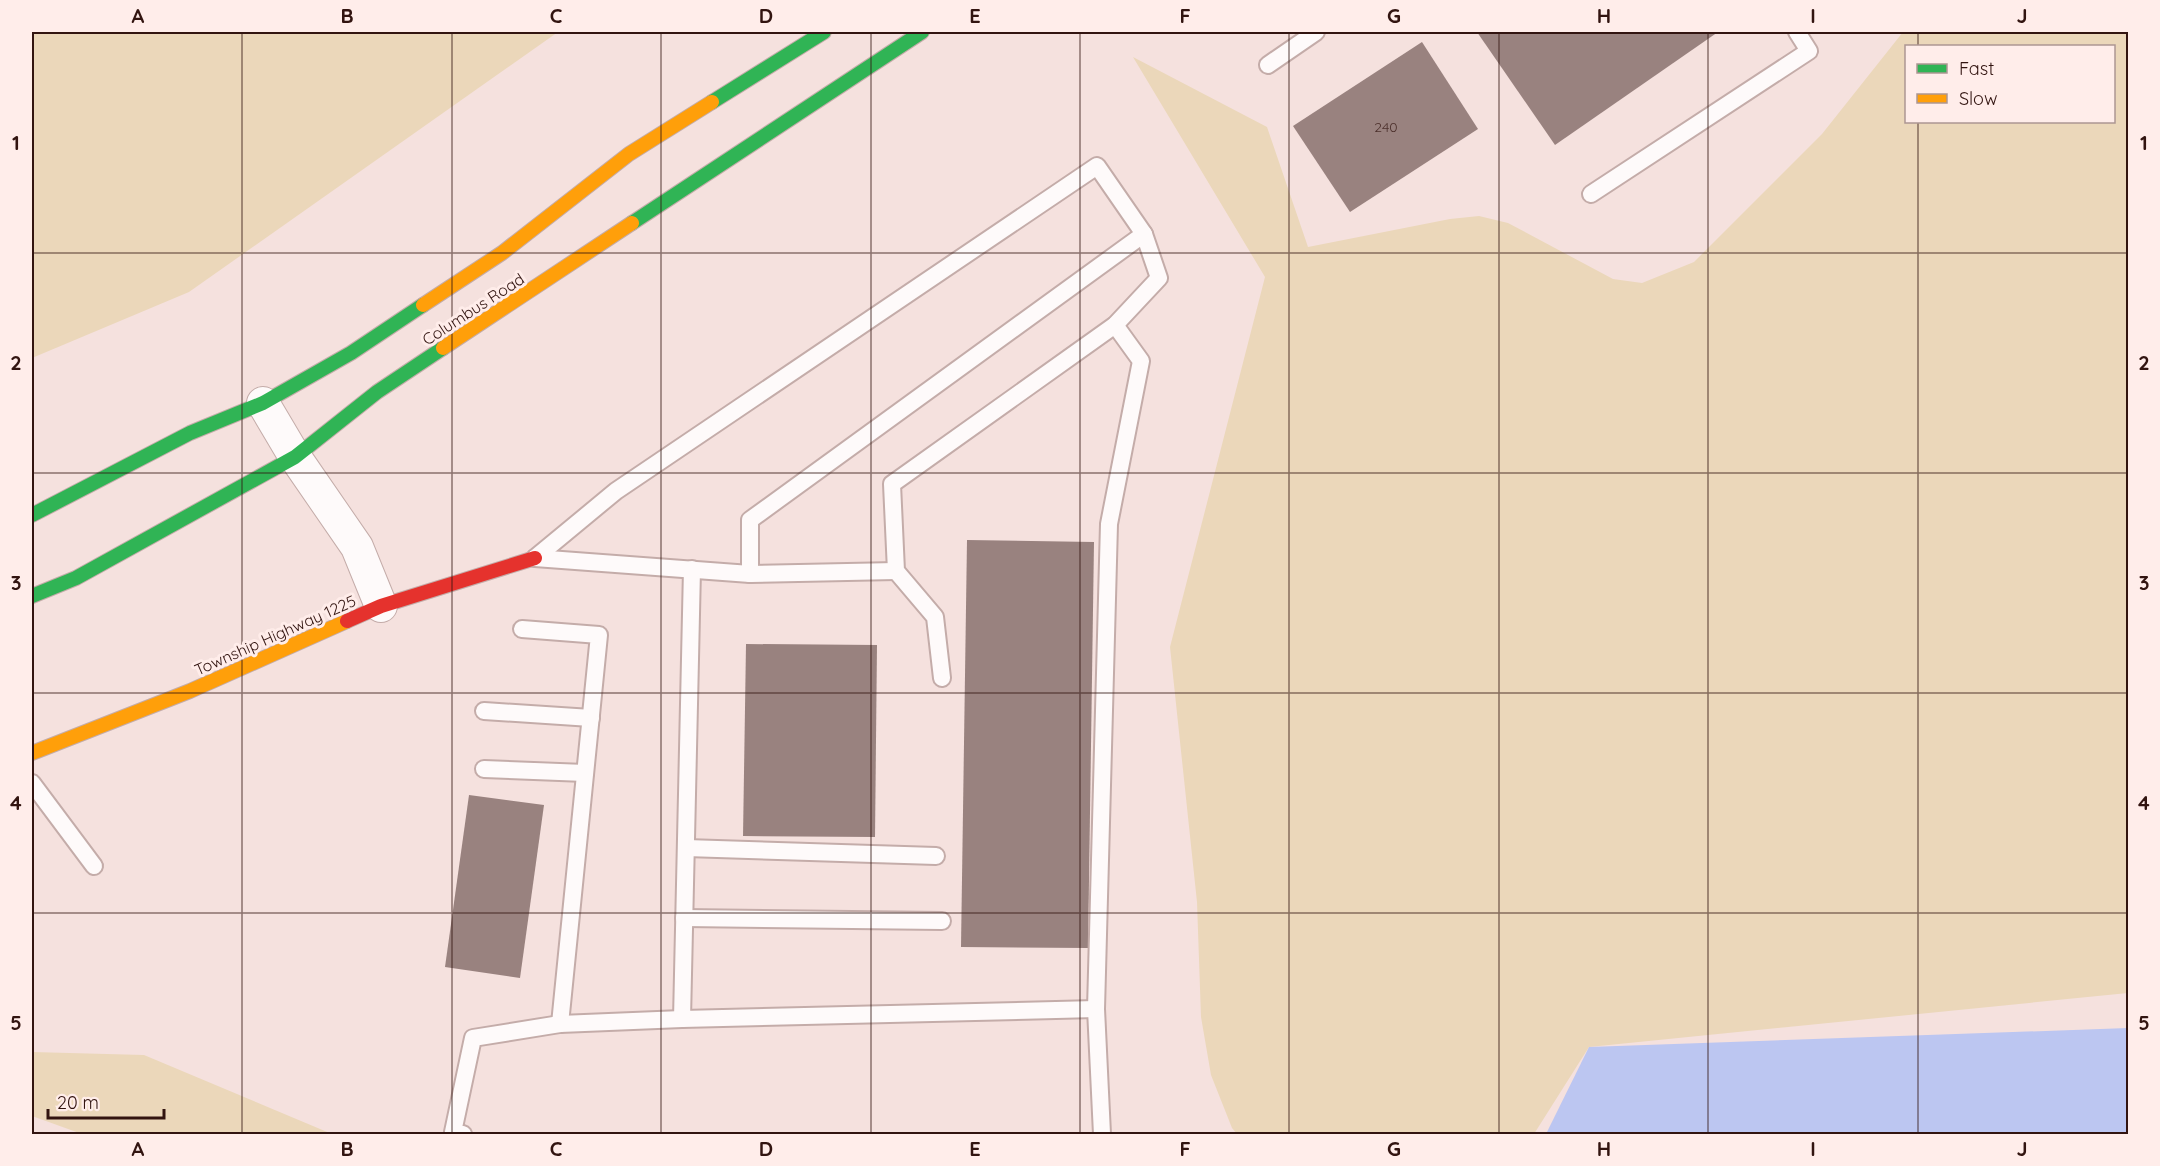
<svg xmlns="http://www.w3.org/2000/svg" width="2160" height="1166" font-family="Quicksand,sans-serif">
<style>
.green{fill:#ebd7ba;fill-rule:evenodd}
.water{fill:#bcc6f1}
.building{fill:#99827f}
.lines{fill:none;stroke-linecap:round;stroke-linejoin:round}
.lane-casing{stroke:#c4aca9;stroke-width:20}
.street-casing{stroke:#c4aca9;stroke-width:34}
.fast-casing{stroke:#c4aca9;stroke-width:16}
.slow-casing{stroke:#c4aca9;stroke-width:16}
.jam-casing{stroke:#c4aca9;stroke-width:16}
.lane{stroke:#fefafa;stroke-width:16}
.street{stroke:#fefafa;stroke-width:32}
.fast{stroke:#30b455;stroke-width:14}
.slow{stroke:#ff9f0a;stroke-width:14}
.jam{stroke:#e5322d;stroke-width:14}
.grid{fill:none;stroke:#321410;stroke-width:1.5;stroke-opacity:0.55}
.labels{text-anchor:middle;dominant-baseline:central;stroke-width:6;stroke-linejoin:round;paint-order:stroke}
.number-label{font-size:14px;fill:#4c302c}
.street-label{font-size:16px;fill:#321410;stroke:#ffedea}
.neatline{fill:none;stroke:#321410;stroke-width:2}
.grid-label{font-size:20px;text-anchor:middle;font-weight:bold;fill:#321410}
</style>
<rect width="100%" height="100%" fill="#f5e1de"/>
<g class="green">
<polygon points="32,32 558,32 189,292 32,358"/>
<path d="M1903,32H2128V993L1589,1047L1534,1134H1237L1232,1128L1211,1075L1201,1017L1197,902L1170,647L1265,277L1133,57L1267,127L1308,247L1450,219L1479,216L1508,223L1613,279L1642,283L1694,262L1822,134ZM1906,46H2114V122H1906Z"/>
<polygon points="32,1052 144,1055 332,1134 82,1134 32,1116"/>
</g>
<polygon class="water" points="2128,1028 2128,1134 1546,1134 1589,1047"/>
<g class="building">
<polygon points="1477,32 1718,32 1555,145"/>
<polygon points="1422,42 1478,129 1350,212 1293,126"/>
<polygon points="967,540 1094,542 1088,948 961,947"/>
<polygon points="746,644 877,645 875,837 743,836"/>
<polygon points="469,795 544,805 520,978 445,967"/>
</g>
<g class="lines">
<g class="lane-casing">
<g id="lane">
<polyline points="1268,65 1316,32"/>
<polyline points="1591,194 1809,51 1797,32"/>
<polyline points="535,558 616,491 1097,166 1144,234 750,520 750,574"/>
<polyline points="535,558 750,574 896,571"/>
<polyline points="692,569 682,1019 1096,1009"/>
<polyline points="522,629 599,635 560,1024"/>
<polyline points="942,678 935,617 896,571 892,484 1115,325 1159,278 1144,234"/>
<polyline points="484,711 591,718"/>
<polyline points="484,769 585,773"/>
<polyline points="32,783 94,866"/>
<polyline points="686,848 936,856"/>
<polyline points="684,918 942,921"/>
<polyline points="463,1134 453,1132 473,1038 560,1024 682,1019"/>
<polyline points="1102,1134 1096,1009 1109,524 1141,361 1115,325"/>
</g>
</g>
<g class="street-casing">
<polyline id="street" points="263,403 295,457 357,547 381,606"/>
</g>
<g class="fast-casing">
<g id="fast">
<polyline points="712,102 824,32"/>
<polyline points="632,223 922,32"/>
<polyline points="32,515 190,433 263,403 351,353 423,305"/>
<polyline points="32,596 76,578 295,457 377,392 443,348"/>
</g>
</g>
<g class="slow-casing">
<g id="slow">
<polyline points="423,305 502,253 629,154 712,102"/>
<polyline points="443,348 632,223"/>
<polyline points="32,753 190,691 347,621"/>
</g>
</g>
<g class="jam-casing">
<polyline id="jam" points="347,621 381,606 535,558"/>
</g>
<use href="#lane" class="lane"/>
<use href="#street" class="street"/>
<use href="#fast" class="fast"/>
<use href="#slow" class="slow"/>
<use href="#jam" class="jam"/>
</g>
<path class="grid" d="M242,32V1134M452,32V1134M661,32V1134M871,32V1134M1080,32V1134M1289,32V1134M1499,32V1134M1708,32V1134M1918,32V46M1918,122V1134M32,253H2128M32,473H2128M32,693H2128M32,913H2128"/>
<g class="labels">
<g class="number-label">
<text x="1386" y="127">240</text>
</g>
<g class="street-label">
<text transform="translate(473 309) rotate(-33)">Columbus Road</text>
<text transform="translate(275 635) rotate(-24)">Township Highway 1225</text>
</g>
</g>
<rect width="2160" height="1166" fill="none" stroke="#ffedea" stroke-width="66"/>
<rect x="1905" y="45" width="210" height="78" fill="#ffedea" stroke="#ad9693" stroke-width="1.5"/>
<rect x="1917" y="64" width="30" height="9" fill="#30b455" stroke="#ad9693" stroke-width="1.5"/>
<text x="1959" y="75" font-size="18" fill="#321410">Fast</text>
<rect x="1917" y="94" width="30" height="9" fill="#ff9f0a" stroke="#ad9693" stroke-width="1.5"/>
<text x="1959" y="105" font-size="18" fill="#321410">Slow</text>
<path d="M48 1109v9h116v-9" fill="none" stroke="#321410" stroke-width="3"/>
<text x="57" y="1109" font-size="18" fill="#321410" stroke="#ffedea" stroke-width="4.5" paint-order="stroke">20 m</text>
<rect x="33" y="33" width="2094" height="1100" class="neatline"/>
<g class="grid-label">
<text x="138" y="23">A</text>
<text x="347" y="23">B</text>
<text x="556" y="23">C</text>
<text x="766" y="23">D</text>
<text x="975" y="23">E</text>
<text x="1185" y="23">F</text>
<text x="1394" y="23">G</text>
<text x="1604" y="23">H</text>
<text x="1813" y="23">I</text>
<text x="2022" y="23">J</text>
<text x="16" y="150">1</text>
<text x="2144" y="150">1</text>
<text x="16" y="370">2</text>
<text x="2144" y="370">2</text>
<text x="16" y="590">3</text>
<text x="2144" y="590">3</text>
<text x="16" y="810">4</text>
<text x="2144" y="810">4</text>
<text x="16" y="1030">5</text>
<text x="2144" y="1030">5</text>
<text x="138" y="1156">A</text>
<text x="347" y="1156">B</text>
<text x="556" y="1156">C</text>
<text x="766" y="1156">D</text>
<text x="975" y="1156">E</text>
<text x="1185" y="1156">F</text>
<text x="1394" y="1156">G</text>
<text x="1604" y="1156">H</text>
<text x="1813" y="1156">I</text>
<text x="2022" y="1156">J</text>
</g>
</svg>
